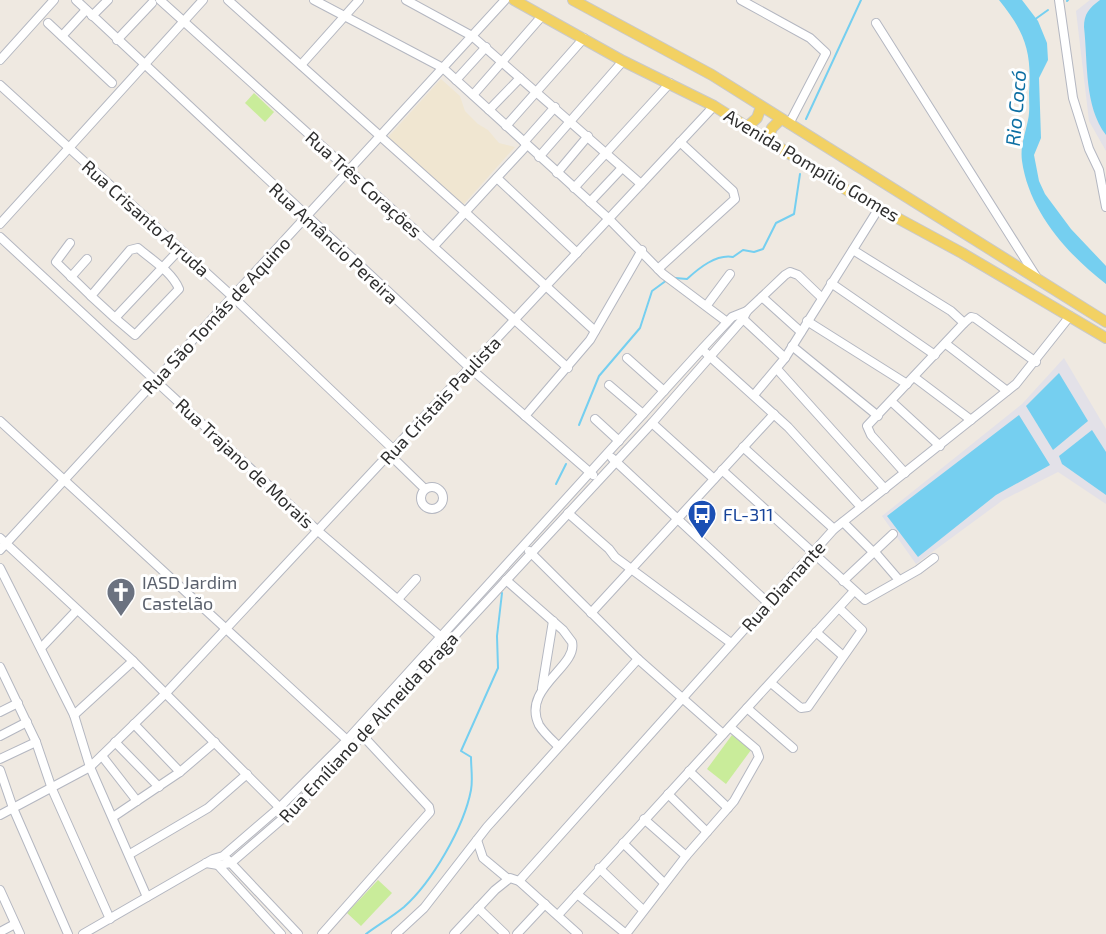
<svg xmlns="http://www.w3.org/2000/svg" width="1106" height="934" font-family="'Exo 2',sans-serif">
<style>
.industrial{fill:#e3e1e8}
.education{fill:#f0e6d1}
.pitch{fill:#c9ec9a}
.water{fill:#75cff0}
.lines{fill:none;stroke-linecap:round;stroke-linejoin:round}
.stream{stroke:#75cff0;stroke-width:2}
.minor-casing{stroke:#b4b7c1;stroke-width:10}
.major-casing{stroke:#c9c9c9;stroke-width:12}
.minor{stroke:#fff;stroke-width:8}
.major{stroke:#f2d163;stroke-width:10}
.labels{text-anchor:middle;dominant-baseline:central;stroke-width:6;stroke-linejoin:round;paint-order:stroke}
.street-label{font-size:18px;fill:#2e2e2e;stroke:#fff}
.transit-label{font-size:18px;fill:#164399;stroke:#fff;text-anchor:start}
.worship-label{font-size:18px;fill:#5b616d;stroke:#fff;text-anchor:start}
.water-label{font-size:20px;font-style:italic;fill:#0d6fa3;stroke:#fff}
</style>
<rect width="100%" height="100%" fill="#efe9e1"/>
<g class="industrial">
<polygon points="1090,0 1106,0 1106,151 1089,121 1076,11"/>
<polygon points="1064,358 1106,429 1106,504 1058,472 1003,500 916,564 882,516 1022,404"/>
</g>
<polygon class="education" points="441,79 460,96 465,111 478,124 488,130 499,143 515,147 464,204 460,204 390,141 389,136"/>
<g class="pitch">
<polygon points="254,93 274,112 265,122 245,103"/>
<polygon points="732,735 751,750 726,784 707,769"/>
<polygon points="378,880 392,893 361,926 347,913"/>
</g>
<g class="water">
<path d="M999,0H1022L1038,21L1047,43L1048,60L1039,78L1041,138L1034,155L1039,181L1045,194L1071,229L1106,266V284C1067,254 1029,211 1022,161C1020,146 1025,135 1028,120C1030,111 1029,102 1029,93C1032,52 1025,32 999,0Z"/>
<path d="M1100,0H1106V135C1084,106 1088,63 1084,27C1084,14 1089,8 1100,0Z"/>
<polygon points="1059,373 1088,421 1053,450 1026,406"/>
<polygon points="1019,415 1050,465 996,495 918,557 887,516"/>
<polygon points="1092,430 1106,452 1106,495 1062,464 1059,456"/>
</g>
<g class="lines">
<g class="stream">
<polyline points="1067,1 1068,0"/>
<polyline points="1034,20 1048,10"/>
<polyline points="806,119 861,0"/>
<path d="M675,278L687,279C699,268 716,254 733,257L743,250L754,252L763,249L776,223L794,214L800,174"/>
<polyline points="579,425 599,376 640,328 652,291 667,280"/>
<polyline points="556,484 566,464"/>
<path d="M366,934C378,925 392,917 404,907C432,882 464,827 471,790C473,780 471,768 471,757L461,751L498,668L497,636L502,593"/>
</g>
<g class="minor-casing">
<g id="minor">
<polyline points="76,0 470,368 593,475"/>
<polyline points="160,0 568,368"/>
<polyline points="228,0 465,212 595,331"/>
<polyline points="314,0 443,68 609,219 663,274 727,322"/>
<polyline points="406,0 472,36 641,184"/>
<polyline points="741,0 810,38 826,53 789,124"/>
<polyline points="1059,0 1073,98 1089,149 1099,170 1106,207"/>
<polyline points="92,16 108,0"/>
<polyline points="48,23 112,83"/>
<polyline points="876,23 1037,278"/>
<polyline points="62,36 86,10"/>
<polyline points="117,40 152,3"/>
<polyline points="0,60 54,0"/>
<polyline points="301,65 359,0"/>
<polyline points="456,80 486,47"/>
<polyline points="0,85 233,297 394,450"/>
<polyline points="473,95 542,16"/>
<polyline points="489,110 520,78"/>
<polyline points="506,126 584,38"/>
<polyline points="524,142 555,107"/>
<polyline points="539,157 623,61"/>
<polyline points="557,173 588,136"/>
<polyline points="497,178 577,253"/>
<polyline points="574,188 670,83"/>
<polyline points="590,202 622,168"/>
<polyline points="0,224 203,0"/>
<polyline points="0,237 318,531 440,636"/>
<polyline points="70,243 56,262 91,296"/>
<polyline points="434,246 527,145"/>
<polyline points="853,250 951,311 964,323"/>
<polyline points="658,269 735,199 733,191 680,142"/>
<polyline points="71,277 87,259"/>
<polyline points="831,283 935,355"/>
<polyline points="762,297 801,332"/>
<polyline points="707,305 730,274"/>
<polyline points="740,316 785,358"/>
<path d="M115,318L135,335L179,289C172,272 152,260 138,248L130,250L91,296L115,318L180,249"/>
<polyline points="807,321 907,384"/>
<polyline points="946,344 1007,391"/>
<polyline points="792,346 878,416"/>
<polyline points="706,353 788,427 861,507"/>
<polyline points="627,358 664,391"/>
<polyline points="777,369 885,489"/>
<polyline points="914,377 971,420"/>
<polyline points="609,385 643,414"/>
<polyline points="754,395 785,358 879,208"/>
<polyline points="892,402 940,446"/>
<polyline points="525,416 590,340 642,250"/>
<polyline points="595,419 619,441"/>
<polyline points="0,421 347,740"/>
<polyline points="652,423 714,479"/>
<polyline points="743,447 834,529"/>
<polyline points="390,455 425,489"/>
<polyline points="612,458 767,602"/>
<polyline points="722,470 865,600 918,570 934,558"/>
<polyline points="905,473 871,435 867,426 964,323 971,317 975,318 1036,362"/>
<circle cx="432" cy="498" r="11"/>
<polyline points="568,513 609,549 615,557 731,643"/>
<polyline points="843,522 873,552"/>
<polyline points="0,538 133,661 283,811"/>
<polyline points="0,550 505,0"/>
<polyline points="529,551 638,659 723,734"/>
<polyline points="874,551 899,580"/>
<polyline points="0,568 74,715 90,767 147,897"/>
<path d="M506,580L563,630L572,642C578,667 521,688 539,725C544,733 552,740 558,746"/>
<polyline points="843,581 893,534"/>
<polyline points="398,599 416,579"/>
<polyline points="591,613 774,414"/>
<polyline points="816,632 842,655"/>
<polyline points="41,648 77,610"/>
<polyline points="0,667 36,742 52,789 110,919"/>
<polyline points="771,683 801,708 808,707 862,630 839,608"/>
<polyline points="542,688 553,621"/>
<polyline points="747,708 793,748"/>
<polyline points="0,712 18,703"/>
<polyline points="74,715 133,661"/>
<polyline points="134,724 180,772"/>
<polyline points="0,736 27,722"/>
<polyline points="115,742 159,787"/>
<polyline points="102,756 137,801"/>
<polyline points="0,759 36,742"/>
<polyline points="0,770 13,808 68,934"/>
<polyline points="689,771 728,808"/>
<polyline points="668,794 707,832"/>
<polyline points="0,815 90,767 165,694 714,106"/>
<polyline points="113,817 180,772 215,742"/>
<polyline points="644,819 686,856"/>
<polyline points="477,840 483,858 507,878"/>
<polyline points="623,843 664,883"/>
<polyline points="130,854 208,808 247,774"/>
<polyline points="228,860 298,934"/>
<polyline points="206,863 218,865 231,863 296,807 652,423 743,319 747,311 785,275 790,272 798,275 821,297"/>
<polyline points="217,864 281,934"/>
<polyline points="599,868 643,910"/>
<polyline points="519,881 834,529 1016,384 1070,316"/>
<polyline points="0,890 20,934"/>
<polyline points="577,894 626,934"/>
<polyline points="478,908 505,934"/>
<polyline points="558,915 854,591"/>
<polyline points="0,932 15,924"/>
<polyline points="83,934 213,859 223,856 280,807 347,740 702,349 732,317 747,311"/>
<polyline points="322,934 430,812 429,807 363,736"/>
<polyline points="396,934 424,908 487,827 638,659"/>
<polyline points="454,934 495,890 510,878 519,881 578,934"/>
<polyline points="517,934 545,904"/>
<polyline points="626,934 686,856 734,801 759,757 756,749 730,727"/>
</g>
</g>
<g class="major-casing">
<g id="major">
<polyline points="514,0 623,61 714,106 853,194 962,253 1106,338"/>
<polyline points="573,0 712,75 1106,322"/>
<polyline points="747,127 757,118 761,107"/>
<polyline points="767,141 772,128 781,119"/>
</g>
</g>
<use href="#minor" class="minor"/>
<use href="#major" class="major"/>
</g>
<defs>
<g id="bus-pin" transform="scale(1.5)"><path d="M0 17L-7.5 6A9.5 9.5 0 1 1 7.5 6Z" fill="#1a4fb4" stroke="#fff"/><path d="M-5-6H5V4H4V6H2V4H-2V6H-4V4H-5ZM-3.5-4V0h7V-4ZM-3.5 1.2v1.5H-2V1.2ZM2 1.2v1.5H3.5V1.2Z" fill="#fff"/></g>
<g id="church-pin" transform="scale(1.5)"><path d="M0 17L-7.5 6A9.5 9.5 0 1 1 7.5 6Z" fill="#6b7280" stroke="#fff"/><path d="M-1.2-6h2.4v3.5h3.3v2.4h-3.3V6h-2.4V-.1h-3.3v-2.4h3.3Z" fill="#fff"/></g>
</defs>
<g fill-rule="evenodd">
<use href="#bus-pin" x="702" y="514"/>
<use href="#church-pin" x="121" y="592"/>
</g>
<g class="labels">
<g class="street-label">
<text transform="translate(812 165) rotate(31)">Avenida Pompílio Gomes</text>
<text transform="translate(364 184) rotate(42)">Rua Três Corações</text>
<text transform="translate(146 218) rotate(42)">Rua Crisanto Arruda</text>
<text transform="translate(334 243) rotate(43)">Rua Amâncio Pereira</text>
<text transform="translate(216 315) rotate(-47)">Rua São Tomás de Aquino</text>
<text transform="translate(440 400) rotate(-47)">Rua Cristais Paulista</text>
<text transform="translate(245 463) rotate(43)">Rua Trajano de Morais</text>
<text transform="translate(783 586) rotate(-48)">Rua Diamante</text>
<text transform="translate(368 727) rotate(-47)">Rua Emíliano de Almeida Braga</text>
</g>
<g class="transit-label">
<text x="723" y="514">FL-311</text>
</g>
<g class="worship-label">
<text x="142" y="582">IASD Jardim<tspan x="142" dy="21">Castelão</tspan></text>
</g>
<g class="water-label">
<text transform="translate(1015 108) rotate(-85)">Rio Cocó</text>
</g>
</g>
</svg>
